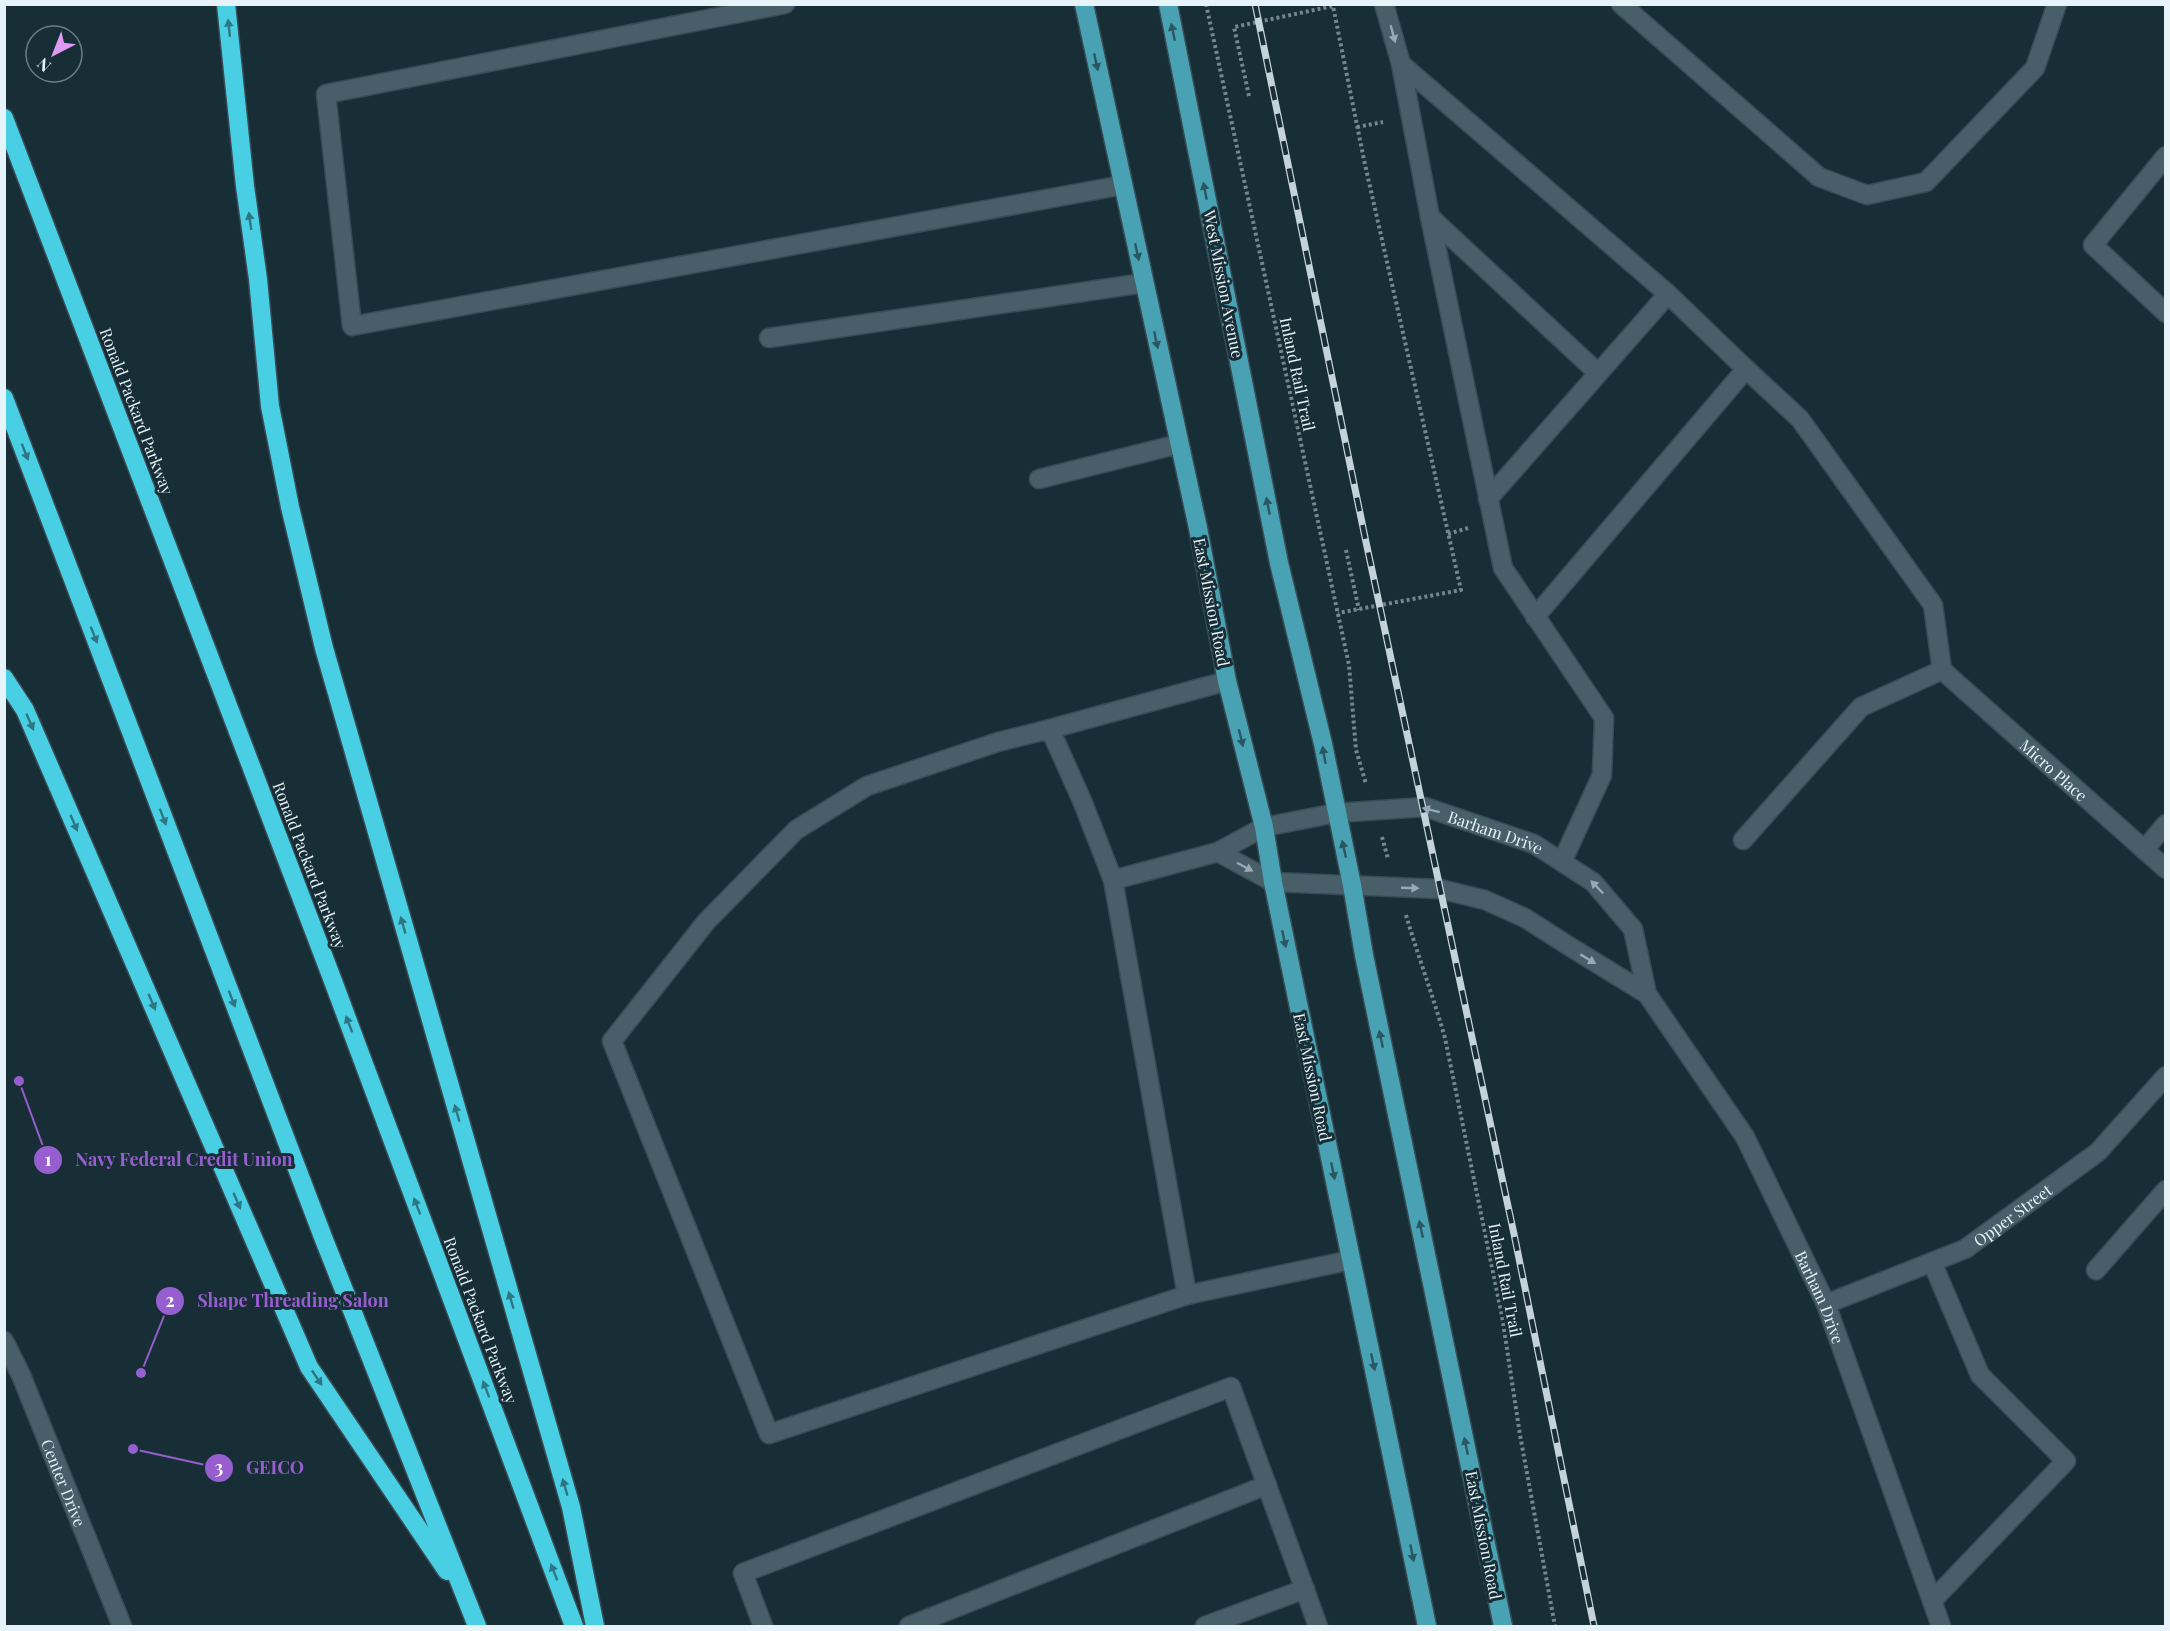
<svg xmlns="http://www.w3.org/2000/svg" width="2170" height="1631" font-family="'Playfair Display',serif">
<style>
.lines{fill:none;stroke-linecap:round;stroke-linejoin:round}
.minor-casing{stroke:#394b53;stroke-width:21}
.major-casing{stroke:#394b53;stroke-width:21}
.highway-casing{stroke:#394b53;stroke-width:21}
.path{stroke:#74868e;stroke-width:4;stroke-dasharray:3 3;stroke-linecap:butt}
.minor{stroke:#485f6a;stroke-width:18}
.major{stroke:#48a2b3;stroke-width:18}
.highway{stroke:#48cfe3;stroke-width:18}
.rail-casing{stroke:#c4d3d9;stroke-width:7}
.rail{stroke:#182e37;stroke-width:4.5;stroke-dasharray:14;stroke-linecap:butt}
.oneway{fill:#2e7684}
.oneway2{fill:#295762}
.oneway3{fill:#97a9b2}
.labels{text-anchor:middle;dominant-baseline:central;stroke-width:6;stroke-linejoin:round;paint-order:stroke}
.street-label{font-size:16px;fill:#e6f3f9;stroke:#182e37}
.leader{fill:none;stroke:#965ece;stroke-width:2}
.callout-dot{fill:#965ece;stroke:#182e37;stroke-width:2}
.mark-label{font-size:18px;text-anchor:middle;font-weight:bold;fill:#fff}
.callout-label{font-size:18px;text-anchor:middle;font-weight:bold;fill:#965ece;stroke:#182e37;stroke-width:6;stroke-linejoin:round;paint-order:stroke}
</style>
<rect width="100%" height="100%" fill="#182e37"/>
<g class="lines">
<g class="minor-casing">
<g id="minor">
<polyline points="785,4 326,94 352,326 1123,185"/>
<polyline points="1384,4 1401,64 1430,217 1503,568 1604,718 1602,775 1562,862"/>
<polyline points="1621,4 1819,177 1867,195 1926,182 2035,68 2057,4"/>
<polyline points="1401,64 1668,294 1746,369"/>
<polyline points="2166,156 2093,245 2166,313"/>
<polyline points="1430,217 1598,373"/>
<polyline points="769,338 1144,283"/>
<polyline points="1039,479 1179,444"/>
<polyline points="1488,499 1668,294"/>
<polyline points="1535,617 1746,369 1800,419 1933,605 1942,670"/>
<path id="s1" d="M1942,670L2166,869"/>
<polyline points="1050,729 1227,681"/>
<polyline points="1743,840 1861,707 1942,670"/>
<polyline points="2144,850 2166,824"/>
<polyline points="1218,852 1273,882 1440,889 1485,900 1525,918 1572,948 1647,994"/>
<path id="s2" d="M1113,880L1187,1295L769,1434L612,1041L706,922L796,830L867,786L998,742L1050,729L1083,803L1113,880L1218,852L1264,827L1336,813L1425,807L1534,844L1593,882L1633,929L1647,994L1745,1137L1826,1304L1941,1626"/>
<polyline points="2096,1270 2166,1190"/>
<polyline points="1187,1295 1351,1260"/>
<path id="s3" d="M1826,1304L1965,1249L2098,1152L2166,1076"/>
<path id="s4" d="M4,1341L21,1375L122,1626"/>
<polyline points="1932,1601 2066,1461 1980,1375 1932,1262"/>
<polyline points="763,1626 743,1573 1231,1387 1318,1626"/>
<polyline points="909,1626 1267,1485"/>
<polyline points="1205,1626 1305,1589"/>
</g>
</g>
<g class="major-casing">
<g id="major">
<polyline points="1084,4 1198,528 1227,681 1264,827 1273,882 1427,1626"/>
<polyline points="1168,4 1279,563 1323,744 1352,885 1364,955 1503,1626"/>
</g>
</g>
<g class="highway-casing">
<g id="highway">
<polyline points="226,4 245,186 258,279 270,406 290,507 324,648 571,1507 595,1626"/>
<polyline points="4,118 333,981 574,1626"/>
<polyline points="4,398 323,1237 477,1626"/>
<polyline points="4,678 25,710 309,1367 447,1571"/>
</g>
</g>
<g class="path">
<polyline points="1206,4 1349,665 1356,750 1366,784"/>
<polyline points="1249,96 1234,27 1333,6 1364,160 1461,590 1338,613"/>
<polyline points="1357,127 1383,122"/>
<polyline points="1448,534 1468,528"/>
<polyline points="1346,550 1359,610"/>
<polyline points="1382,837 1388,859"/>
<path d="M1406,915C1418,956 1433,996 1445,1038L1502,1316L1520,1435L1555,1626"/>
</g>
<use href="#minor" class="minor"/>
<use href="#major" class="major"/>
<use href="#highway" class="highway"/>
<g class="rail-casing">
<polyline id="rail" points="1255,4 1366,542 1514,1234 1594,1626"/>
</g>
<use href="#rail" class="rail"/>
</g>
<defs><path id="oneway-solid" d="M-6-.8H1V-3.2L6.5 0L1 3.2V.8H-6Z" transform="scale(1.5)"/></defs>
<g class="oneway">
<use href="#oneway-solid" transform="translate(229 28) rotate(-96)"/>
<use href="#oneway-solid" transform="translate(250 221) rotate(-98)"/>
<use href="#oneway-solid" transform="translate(25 452) rotate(69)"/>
<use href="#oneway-solid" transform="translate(94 635) rotate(69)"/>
<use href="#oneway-solid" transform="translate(30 722) rotate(66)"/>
<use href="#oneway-solid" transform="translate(163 817) rotate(69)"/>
<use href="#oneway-solid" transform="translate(74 823) rotate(67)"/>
<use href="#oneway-solid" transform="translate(403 925) rotate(-106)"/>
<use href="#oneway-solid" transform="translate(232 999) rotate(69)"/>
<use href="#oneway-solid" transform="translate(152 1002) rotate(67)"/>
<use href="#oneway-solid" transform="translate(349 1024) rotate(-111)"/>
<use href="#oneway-solid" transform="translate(457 1113) rotate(-106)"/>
<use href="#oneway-solid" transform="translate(237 1201) rotate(67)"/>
<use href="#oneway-solid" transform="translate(417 1206) rotate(-111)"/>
<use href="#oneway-solid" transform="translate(511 1300) rotate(-106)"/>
<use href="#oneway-solid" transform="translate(317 1378) rotate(56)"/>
<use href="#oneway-solid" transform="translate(486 1389) rotate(-111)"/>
<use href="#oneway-solid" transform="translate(565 1487) rotate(-106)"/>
<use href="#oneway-solid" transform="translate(554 1572) rotate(-111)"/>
</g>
<g class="oneway2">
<use href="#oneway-solid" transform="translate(1173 32) rotate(-102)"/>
<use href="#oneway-solid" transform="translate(1096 62) rotate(78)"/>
<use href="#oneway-solid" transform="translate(1205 191) rotate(-101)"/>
<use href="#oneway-solid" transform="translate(1137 252) rotate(78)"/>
<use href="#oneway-solid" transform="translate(1156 340) rotate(78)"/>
<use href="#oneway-solid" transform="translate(1268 506) rotate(-101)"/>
<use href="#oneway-solid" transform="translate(1241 738) rotate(76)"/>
<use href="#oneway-solid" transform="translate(1324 755) rotate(-100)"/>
<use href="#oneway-solid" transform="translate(1344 849) rotate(-103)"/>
<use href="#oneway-solid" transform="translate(1284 939) rotate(78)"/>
<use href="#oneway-solid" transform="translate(1381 1039) rotate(-102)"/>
<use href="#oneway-solid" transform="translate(1333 1171) rotate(78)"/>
<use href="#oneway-solid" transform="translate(1421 1229) rotate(-102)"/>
<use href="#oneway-solid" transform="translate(1373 1362) rotate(78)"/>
<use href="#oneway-solid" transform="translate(1466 1446) rotate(-102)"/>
<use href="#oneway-solid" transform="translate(1412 1553) rotate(79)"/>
</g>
<g class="oneway3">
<use href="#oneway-solid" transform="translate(1393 34) rotate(75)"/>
<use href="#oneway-solid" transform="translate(1431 810) rotate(-166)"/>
<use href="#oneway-solid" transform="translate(1245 867) rotate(28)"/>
<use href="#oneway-solid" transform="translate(1597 887) rotate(-134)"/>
<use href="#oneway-solid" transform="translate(1410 888) rotate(2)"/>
<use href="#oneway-solid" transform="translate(1588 959) rotate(31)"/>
</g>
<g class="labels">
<g class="street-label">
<text transform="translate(1224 284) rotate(79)">West Mission Avenue</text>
<text transform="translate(1298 374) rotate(78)">Inland Rail Trail</text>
<text transform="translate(137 411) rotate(69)">Ronald Packard Parkway</text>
<text transform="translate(1212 602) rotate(79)">East Mission Road</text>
<text stroke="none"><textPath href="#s1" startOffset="150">Micro Place</textPath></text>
<text stroke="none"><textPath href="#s2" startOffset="2403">Barham Drive</textPath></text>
<text transform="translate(310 865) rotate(69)">Ronald Packard Parkway</text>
<text transform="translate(1313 1077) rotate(78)">East Mission Road</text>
<text stroke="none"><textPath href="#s3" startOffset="208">Opper Street</textPath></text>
<text transform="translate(1506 1280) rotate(79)">Inland Rail Trail</text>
<text stroke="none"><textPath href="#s2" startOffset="2992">Barham Drive</textPath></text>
<text transform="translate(481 1320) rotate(69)">Ronald Packard Parkway</text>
<text stroke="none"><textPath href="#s4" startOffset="154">Center Drive</textPath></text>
<text transform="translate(1484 1535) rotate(79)">East Mission Road</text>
</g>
</g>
<path class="leader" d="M19 1081L48 1160M141 1373L170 1301M133 1449L219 1468"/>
<g class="callout-dot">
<circle cx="19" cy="1081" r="6"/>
<circle cx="141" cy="1373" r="6"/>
<circle cx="133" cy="1449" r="6"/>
<circle cx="48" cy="1160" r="15"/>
<circle cx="170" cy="1301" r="15"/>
<circle cx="219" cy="1468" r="15"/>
</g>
<g class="mark-label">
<text x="48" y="1166">1</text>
<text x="170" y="1307">2</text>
<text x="219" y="1474">3</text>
</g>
<g class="callout-label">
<text x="184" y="1166">Navy Federal Credit Union</text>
<text x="293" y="1307">Shape Threading Salon</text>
<text x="275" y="1474">GEICO</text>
</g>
<rect width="2170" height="1631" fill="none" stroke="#e6f3f9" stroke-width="12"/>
<g transform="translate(54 54) rotate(222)"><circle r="28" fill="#182e37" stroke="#6a7d85" stroke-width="1.5"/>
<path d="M0-4.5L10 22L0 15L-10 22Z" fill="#dd99f3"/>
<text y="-9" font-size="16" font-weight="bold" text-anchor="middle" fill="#e6f3f9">N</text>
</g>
</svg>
